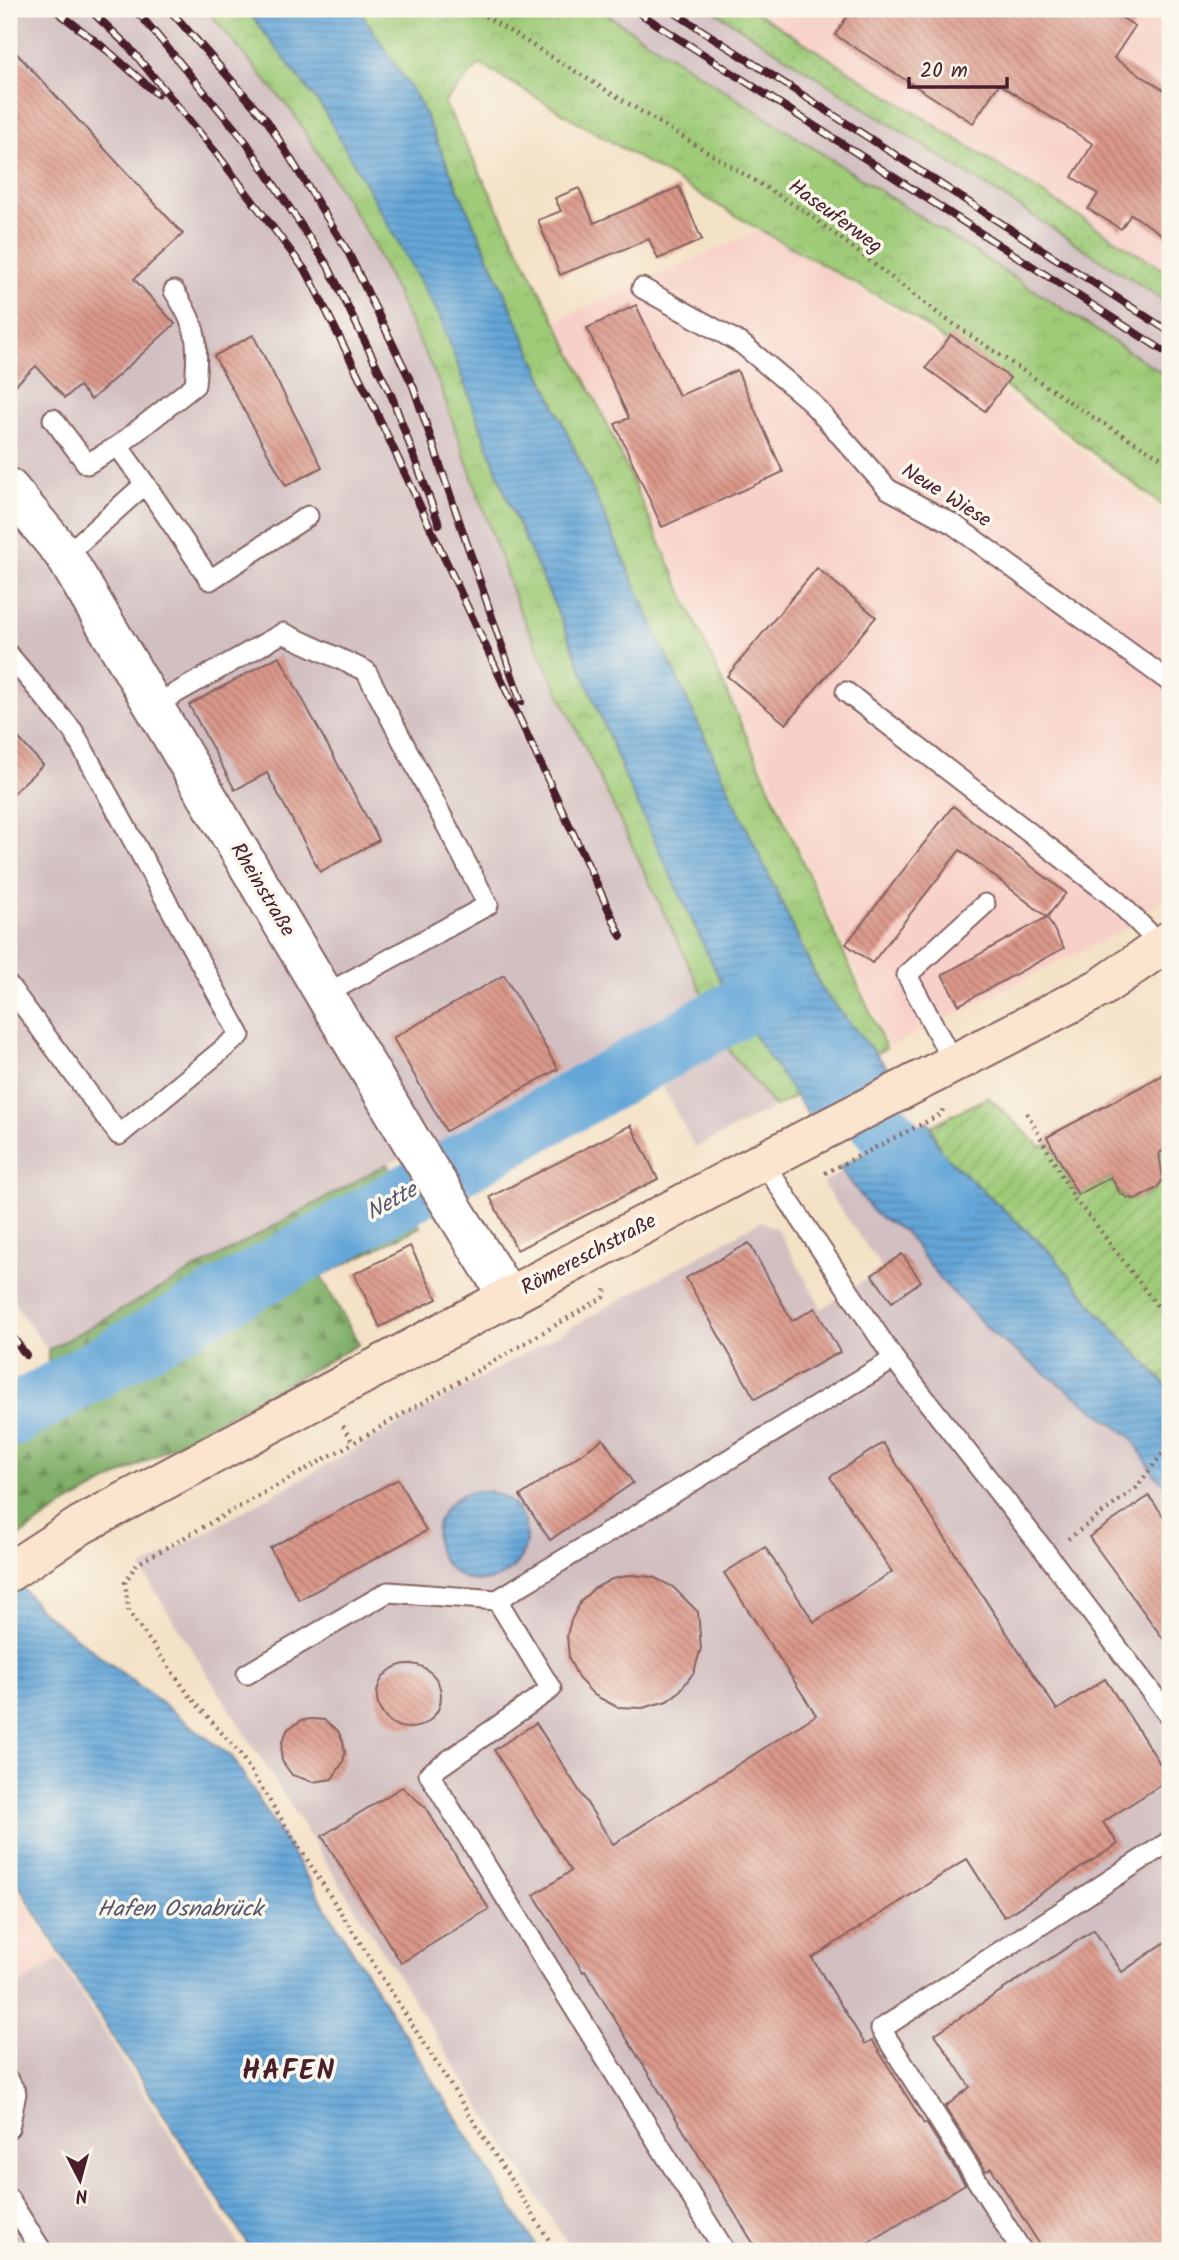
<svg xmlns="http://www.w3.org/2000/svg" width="1179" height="2260" font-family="Kalam,sans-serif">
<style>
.built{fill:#f7d1c9}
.industrial{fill:#d2bfc1}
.grass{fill:url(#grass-dots);stroke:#747552;stroke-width:2}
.forest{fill:url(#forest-firs);stroke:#64674a;stroke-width:2}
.park{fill:url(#park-crowns);stroke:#747552;stroke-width:2}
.garden{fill:url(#garden-furrows);stroke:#747552;stroke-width:2}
.water{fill:url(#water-rules);stroke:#566282;stroke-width:2}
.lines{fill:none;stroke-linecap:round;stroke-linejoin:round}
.river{stroke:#63a6d8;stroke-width:60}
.building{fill:url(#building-back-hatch)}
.lane-casing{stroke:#866362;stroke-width:23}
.street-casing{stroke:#866362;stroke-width:42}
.secondary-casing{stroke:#866362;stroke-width:42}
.path{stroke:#866362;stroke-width:4.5;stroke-dasharray:2 5;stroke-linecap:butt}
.lane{stroke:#fff;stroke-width:19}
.street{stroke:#fff;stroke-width:38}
.secondary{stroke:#fbe5cf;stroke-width:38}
.rail-casing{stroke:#4a1f2b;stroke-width:8}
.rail{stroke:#fbf7ec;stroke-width:5;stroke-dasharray:16;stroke-linecap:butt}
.labels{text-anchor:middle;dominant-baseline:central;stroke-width:7;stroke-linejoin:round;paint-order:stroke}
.street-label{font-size:21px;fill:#4a1f2b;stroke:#fbf7ec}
.water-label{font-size:23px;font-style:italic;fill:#545570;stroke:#fbf7ec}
.district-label{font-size:28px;font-weight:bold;letter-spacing:2px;fill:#4a1f2b;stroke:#fbf7ec}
</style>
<defs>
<pattern id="grass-dots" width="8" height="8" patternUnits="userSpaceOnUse" patternTransform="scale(1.75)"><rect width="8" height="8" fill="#9fcb78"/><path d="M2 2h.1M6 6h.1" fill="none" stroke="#8aae68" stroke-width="1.8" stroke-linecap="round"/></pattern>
<pattern id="forest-firs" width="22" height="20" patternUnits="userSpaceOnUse" patternTransform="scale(1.75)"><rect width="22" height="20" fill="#7faf68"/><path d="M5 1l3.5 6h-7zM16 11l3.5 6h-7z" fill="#6a8e56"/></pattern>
<pattern id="park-crowns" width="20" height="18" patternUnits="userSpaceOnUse" patternTransform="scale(1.75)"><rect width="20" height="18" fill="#9fcb78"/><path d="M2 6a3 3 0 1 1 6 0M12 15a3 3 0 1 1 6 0" fill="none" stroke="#8aae68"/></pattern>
<pattern id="garden-furrows" width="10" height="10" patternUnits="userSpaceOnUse" patternTransform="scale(1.75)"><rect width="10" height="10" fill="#9fcb78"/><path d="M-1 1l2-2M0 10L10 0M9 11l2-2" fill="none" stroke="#8aae68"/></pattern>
<pattern id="water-rules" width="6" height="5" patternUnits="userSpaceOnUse" patternTransform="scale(1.75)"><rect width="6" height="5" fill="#63a6d8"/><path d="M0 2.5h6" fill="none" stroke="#5487af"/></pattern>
<pattern id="building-back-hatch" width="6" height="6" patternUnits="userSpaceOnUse" patternTransform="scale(1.75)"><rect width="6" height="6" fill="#da9889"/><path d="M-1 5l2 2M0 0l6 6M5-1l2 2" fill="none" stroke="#b37b70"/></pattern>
</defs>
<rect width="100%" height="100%" fill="#fbf7ec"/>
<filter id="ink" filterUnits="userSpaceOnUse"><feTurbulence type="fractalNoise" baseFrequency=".0143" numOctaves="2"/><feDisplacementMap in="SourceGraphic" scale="14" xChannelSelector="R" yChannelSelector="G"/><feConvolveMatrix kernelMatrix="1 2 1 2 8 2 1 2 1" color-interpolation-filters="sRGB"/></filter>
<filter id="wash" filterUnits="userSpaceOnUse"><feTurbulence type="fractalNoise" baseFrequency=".00686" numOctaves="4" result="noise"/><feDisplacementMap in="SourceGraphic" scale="28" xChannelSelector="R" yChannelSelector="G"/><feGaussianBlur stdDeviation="1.57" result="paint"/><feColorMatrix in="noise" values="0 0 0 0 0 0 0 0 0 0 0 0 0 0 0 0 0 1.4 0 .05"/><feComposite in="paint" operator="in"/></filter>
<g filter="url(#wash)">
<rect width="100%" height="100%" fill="#f4e2c7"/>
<g class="built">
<polygon points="751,9 1170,9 1170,274"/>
<polygon points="760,230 904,316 1170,521 1170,893 1127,928 890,1047 605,413 555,321"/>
<polygon points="9,1878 59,1960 9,1992"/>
</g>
<g class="industrial">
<polygon points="9,9 206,9 294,114 371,240 439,383 731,1053 775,1107 695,1148 635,1034 451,1138 387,1164 48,1350 9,1297"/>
<polygon points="598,9 711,9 1170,304 1170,378"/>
<polygon points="1170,1071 1170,2251 572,2251 141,1569 761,1221 778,1230 822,1309 882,1268 822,1183 988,1097 1041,1147 1049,1143 1047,1137"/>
<polygon points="59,1960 243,2251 9,2251 9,1992"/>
</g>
<polygon class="grass" points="711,9 751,9 1170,274 1170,304"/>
<polygon class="forest" points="387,1164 420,1227 321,1276 359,1344 65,1505 9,1543 9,1387 48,1366 48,1350"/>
<polygon class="park" points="206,9 598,9 1170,378 1170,511 908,313 748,223 480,64 444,102 602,413 886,1048 775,1107 731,1053 518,607 439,383 371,240 294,114"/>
<path class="garden" d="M988,1097L1041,1147L1050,1143L1078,1195L1111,1177C1114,1182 1116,1189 1119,1193C1133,1208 1155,1191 1163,1179L1154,1156L1170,1147V1389L1098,1312L1051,1253L941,1152L931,1126Z"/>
<g class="water">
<polygon points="246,9 359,9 419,101 661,643 822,990 905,1089 820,1132 728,997 629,786 563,624 510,506 439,315 323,109"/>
<polygon points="928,1121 941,1152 1051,1253 1098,1312 1170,1389 1170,1489 1154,1474 1132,1438 994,1335 942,1281 905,1232 876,1215 839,1167"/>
<circle cx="481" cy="1536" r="45"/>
<polygon points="9,1570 39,1609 233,1758 539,2251 252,2251 77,1981 9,1869"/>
</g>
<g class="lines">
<g class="river">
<polyline points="826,1059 944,1201"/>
<polyline points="9,1418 776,987"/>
</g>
</g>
<g id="blocks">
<g class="building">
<polygon points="852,9 1107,9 1135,26 1114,58 1170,94 1170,240 1131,214 1121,229 1088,209 1098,194 1072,177 1093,144 999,84 973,123 835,35"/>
<polygon points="9,45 183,234 134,279 175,324 91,400 79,386 65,398 36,366 9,391"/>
<polygon points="679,187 702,240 658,259 649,239 560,275 538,220 561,211 555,198 579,188 594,223"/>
<polygon points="636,305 679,396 737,370 783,472 662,527 615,424 629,418 587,328"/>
<polygon points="253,335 322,467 286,486 214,356"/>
<polygon points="951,335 1010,378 985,411 926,368"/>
<polygon points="817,568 876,617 786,724 727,676"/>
<polygon points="279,656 379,840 320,872 267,773 235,790 189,705"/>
<polygon points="9,728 43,765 9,797"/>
<polygon points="953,806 1066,893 1047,917 960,850 872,963 846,944"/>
<polygon points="1047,917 1064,948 959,1005 942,975"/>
<polygon points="504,975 558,1069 446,1131 393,1038"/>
<polygon points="1170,1071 1170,1147 1159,1153 1163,1179 1157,1188 1137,1199 1128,1198 1120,1193 1111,1177 1078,1195 1047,1137"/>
<polygon points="631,1125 658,1179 517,1250 490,1197"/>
<polygon points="749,1243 792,1321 815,1308 840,1352 755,1399 686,1278"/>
<polygon points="410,1246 437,1299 380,1327 354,1274"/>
<polygon points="902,1254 921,1281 892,1302 872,1275"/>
<polygon points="603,1439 633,1483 550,1540 520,1496"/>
<polygon points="883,1443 1057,1710 1105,1679 1170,1779 1103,1822 1118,1844 1004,1917 967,1859 812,1958 865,2044 872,2040 924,2124 926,2123 965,2184 855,2251 758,2251 585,1971 583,1972 534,1895 571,1871 494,1750 536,1723 613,1844 816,1715 724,1573 765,1547 814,1622 892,1572 830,1477"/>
<polygon points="398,1479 426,1531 299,1600 270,1548"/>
<polygon points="1149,1496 1170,1525 1170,1648 1089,1537"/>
<polygon points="631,1575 653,1577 673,1587 698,1612 701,1648 694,1672 679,1692 667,1701 643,1708 617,1707 594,1695 578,1678 569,1658 567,1635 571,1620 581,1601 593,1589 612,1579"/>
<circle cx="409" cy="1696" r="32"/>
<polygon points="313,1719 324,1720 338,1731 343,1741 345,1753 343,1762 332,1779 313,1782 292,1775 282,1761 281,1752 282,1742 288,1729 302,1720"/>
<polygon points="402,1787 425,1807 489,1909 401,1963 322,1836"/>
<polygon points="1094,1930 1122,1972 1170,1939 1170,2251 1044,2251 991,2168 986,2171 945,2107 970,2087 935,2034"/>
</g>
</g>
</g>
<g filter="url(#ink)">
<use href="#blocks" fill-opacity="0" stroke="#866362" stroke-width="2"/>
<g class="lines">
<g class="lane-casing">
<g id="lane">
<polyline points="642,288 742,344 809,400 888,489 953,524 1170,682"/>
<polyline points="53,419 87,464 118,446"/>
<path d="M145,484L118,446L195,385C199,342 198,328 174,291"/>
<polyline points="65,556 145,484 210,580 308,516"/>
<polyline points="9,655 73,731 240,1035 119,1135 9,986"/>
<polyline points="846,692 1112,896 1162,946"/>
<polyline points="153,706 283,633 366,671 488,905 326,994"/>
<polyline points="954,1064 907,975 985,904"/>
<polyline points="763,1162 894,1359 1047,1554 1170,1717"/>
<polyline points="247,1674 388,1592 497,1600"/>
<polyline points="9,2081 16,2093 9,2128"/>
<polyline points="9,2199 42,2251"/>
<polyline points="725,2251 429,1774 551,1689 497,1600 894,1359"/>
<polyline points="1022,2251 881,2029 1170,1841"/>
</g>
</g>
<g class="street-casing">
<polyline id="street" points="9,488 65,556 413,1144 509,1298"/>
</g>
<g class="secondary-casing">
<polyline id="secondary" points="9,1572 81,1525 746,1170 1102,987 1170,940"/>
</g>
<g class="path">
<polyline points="473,9 806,212 943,317 1091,416 1170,463"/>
<polyline points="1027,1113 1075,1200 1090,1217 1170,1323"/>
<polyline points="825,1173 928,1121 941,1114 943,1109"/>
<polyline points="343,1426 353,1443"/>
<polyline points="1068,1539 1136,1488 1170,1444"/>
<polyline points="556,2251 240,1754 189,1695 129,1612 125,1582 137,1564 353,1443 604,1297 606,1286"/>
</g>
<use href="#lane" class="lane"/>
<use href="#street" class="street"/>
<use href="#secondary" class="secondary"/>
<g class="rail-casing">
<g id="rail">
<polyline points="54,9 108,51 157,94"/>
<polyline points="89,9 129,47 217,154 308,274 373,405 621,936"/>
<polyline points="131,9 141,16 246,142 328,266 392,397 439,524"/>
<polyline points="169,9 268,122 348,252 413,386 521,702"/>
<polyline points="633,9 1170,355"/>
<polyline points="669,9 1170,332"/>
<polyline points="9,1332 26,1355"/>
</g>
</g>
<use href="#rail" class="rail"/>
</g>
</g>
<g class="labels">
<g class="street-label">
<text transform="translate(835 217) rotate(36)">Haseuferweg</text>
<text transform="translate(946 496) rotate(32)">Neue Wiese</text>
<text transform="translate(262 890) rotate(59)">Rheinstraße</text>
<text transform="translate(589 1255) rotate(-28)">Römereschstraße</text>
</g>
<g class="water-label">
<text transform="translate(392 1202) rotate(-29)">Nette</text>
<text x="180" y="1910">Hafen Osnabrück</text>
</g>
<g class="district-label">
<text x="289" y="2071">HAFEN</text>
</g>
</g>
<rect width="1179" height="2260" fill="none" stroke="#fbf7ec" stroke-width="35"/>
<g transform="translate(80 2180) rotate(174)" stroke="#fbf7ec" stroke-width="5" paint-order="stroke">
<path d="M0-5L12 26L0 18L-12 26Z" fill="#4a1f2b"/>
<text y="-10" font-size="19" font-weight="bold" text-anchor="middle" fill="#4a1f2b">N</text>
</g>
<path d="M909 77v10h98v-10" fill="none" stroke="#4a1f2b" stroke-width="3.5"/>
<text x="920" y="77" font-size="21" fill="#4a1f2b" stroke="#fbf7ec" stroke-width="5" paint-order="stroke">20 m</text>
</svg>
